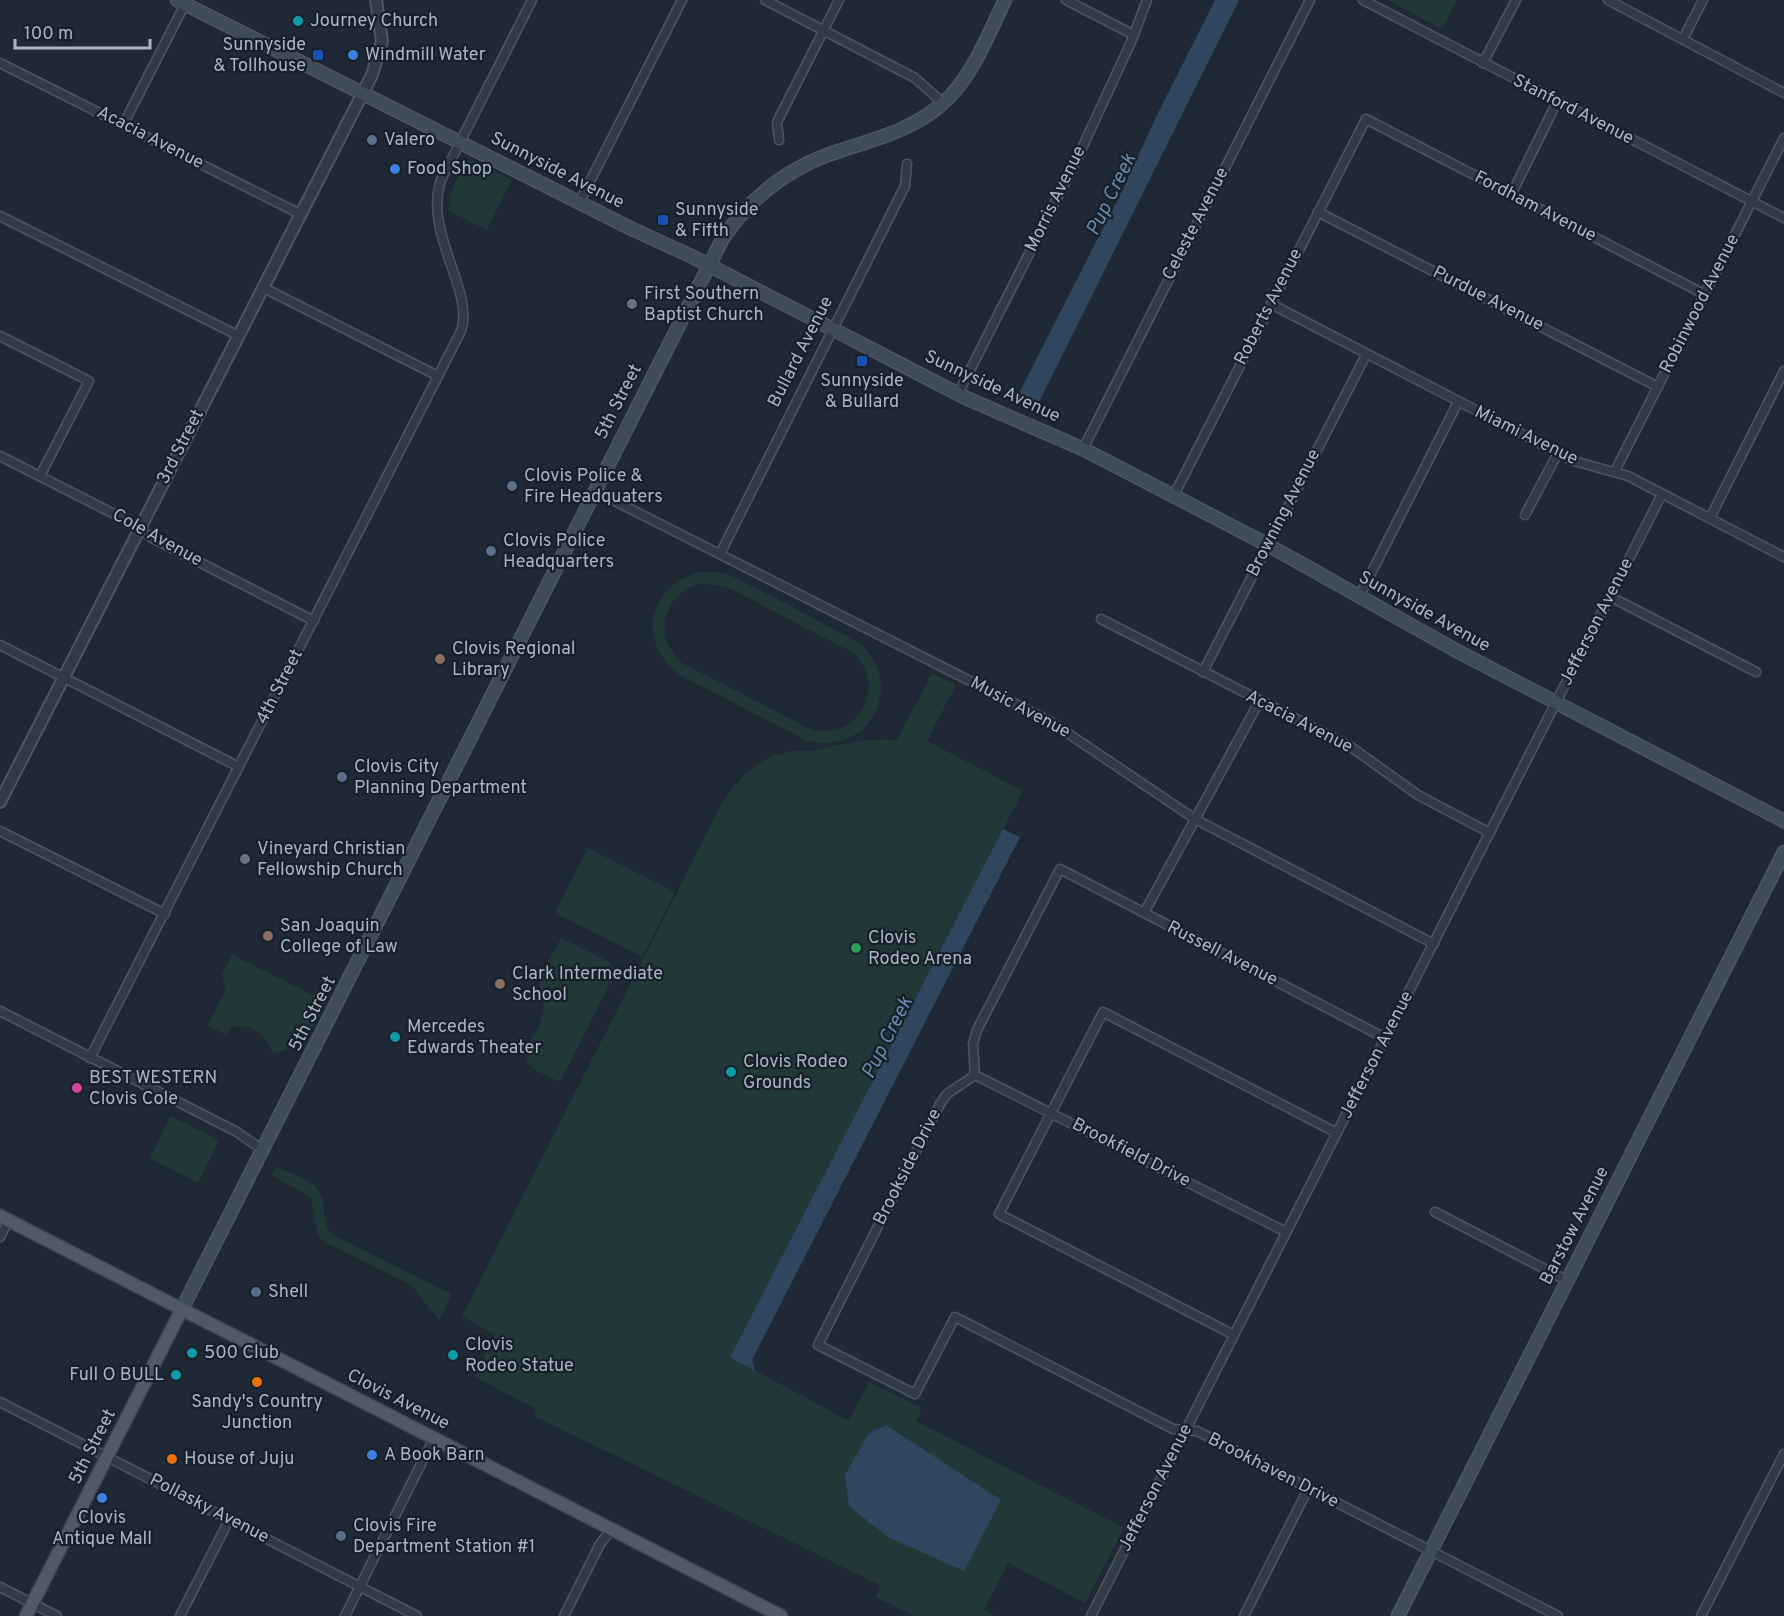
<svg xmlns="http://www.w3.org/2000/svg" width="1784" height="1616" font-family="Overpass,sans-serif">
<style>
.green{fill:#213738;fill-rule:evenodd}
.water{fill:#30465e}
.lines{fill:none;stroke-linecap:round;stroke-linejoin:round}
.minor-casing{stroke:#4c5661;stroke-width:11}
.tertiary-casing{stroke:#4c5661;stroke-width:14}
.secondary-casing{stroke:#4c5661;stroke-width:15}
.primary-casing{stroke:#3b444f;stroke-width:15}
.minor{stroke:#313b46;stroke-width:8}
.tertiary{stroke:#313b46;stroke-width:10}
.secondary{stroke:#3f4b59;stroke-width:12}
.primary{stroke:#4f5a66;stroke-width:12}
.culture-dot{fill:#0f9aa8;stroke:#17202a;stroke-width:2}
.transit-dot{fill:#1a4fb4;stroke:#17202a;stroke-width:2}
.shop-dot{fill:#3f7fe0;stroke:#17202a;stroke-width:2}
.service-dot{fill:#5c6f8a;stroke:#17202a;stroke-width:2}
.worship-dot{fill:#6b7280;stroke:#17202a;stroke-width:2}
.education-dot{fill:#8d6e63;stroke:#17202a;stroke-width:2}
.leisure-dot{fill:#2e9e5b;stroke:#17202a;stroke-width:2}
.hotel-dot{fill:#d1479c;stroke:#17202a;stroke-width:2}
.food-dot{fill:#e8710a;stroke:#17202a;stroke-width:2}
.labels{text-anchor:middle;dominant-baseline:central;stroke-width:4.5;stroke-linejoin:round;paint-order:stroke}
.poi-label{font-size:18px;fill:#abb6c4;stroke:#17202a;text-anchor:start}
.street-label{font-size:18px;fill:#abb6c4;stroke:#17202a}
.water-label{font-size:20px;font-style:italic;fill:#6989aa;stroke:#17202a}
</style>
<rect width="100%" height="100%" fill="#1e2935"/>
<g class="green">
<polygon points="1388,0 1457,0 1442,29"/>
<polygon points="471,159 512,180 487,230 449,211 452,190 465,161"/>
<path d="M700,572H717L734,577L851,638C910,674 875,757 808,741L683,677C636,647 646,585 700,572ZM702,583L729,588L852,652C889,684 860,741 812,730L682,663C652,636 663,593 702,583Z"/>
<path d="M932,673L956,685L927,741L1023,791L730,1357L849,1421L869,1382L922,1408L916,1421L1124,1528L1085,1603L1008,1563L984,1610L996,1616H914L876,1597L880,1585L534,1416L537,1409L474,1377L495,1335L462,1316L723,801C739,778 757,758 787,752C796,750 806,752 815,750C847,744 863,738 897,740Z"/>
<polygon points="588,848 675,892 642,957 555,913"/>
<polygon points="561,938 611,963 615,974 560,1082 535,1070 526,1061 530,1051 527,1045 539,1027 544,1006 539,980"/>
<path d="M232,955L326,1002L305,1043L273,1054C266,1037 252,1022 231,1027L226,1035L208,1025L226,988L222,975Z"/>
<polygon points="170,1116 219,1140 198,1183 150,1159"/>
<path d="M277,1167C289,1173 307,1178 317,1188C328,1201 320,1222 332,1234L451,1294L441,1318L438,1319L412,1286L324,1242L318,1236L311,1197L271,1175Z"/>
</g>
<g class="water">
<polygon points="1215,0 1239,0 1035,410 1015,401 1122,191 1157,115"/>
<polygon points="1003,829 1020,837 752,1360 755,1371 730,1357"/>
<polygon points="886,1425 1001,1500 964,1571 888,1537 849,1506 845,1475 868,1434"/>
</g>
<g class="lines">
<g class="minor-casing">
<g id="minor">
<polyline points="765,0 915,78 943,103"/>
<polyline points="1066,0 1134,35"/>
<polyline points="1363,0 1784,218"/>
<polyline points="1608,0 1784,93"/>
<polyline points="1683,39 1703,0"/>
<polyline points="0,63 300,214"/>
<polyline points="1483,63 1516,0"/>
<polyline points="123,125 185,4"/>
<polyline points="779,140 777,122 839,0"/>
<polyline points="1511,195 1557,102"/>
<polyline points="579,203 682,0"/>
<polyline points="1318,212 1658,387"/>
<polyline points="0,216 237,335"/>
<polyline points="262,287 438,376"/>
<polyline points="1271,304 1574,461 1628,476 1784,557"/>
<polyline points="0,336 89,381 40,476"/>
<polyline points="958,394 1077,159 1131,42 1147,0"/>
<polyline points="1083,449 1310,0"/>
<polyline points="0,456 126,520 152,538 314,621"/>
<polyline points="1615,471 1784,138"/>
<polyline points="595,491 1051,722 1195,819 1434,944"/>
<polyline points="1173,497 1366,119 1704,294"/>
<polyline points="1525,515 1558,453"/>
<polyline points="1710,518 1784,371"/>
<polyline points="720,554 905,186 907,164"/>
<polyline points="1359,597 1458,402"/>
<polyline points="1611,597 1756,672"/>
<polyline points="1101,619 1351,747 1418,795 1490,833"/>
<polyline points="0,645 239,767"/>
<polyline points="1203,672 1366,355"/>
<polyline points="0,831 165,914"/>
<polyline points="1144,913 1259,702"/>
<polyline points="0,1011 237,1132 264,1151"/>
<polyline points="1385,1038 1060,869 977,1030 973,1044 975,1075 947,1094 940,1104 818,1345 915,1394 955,1317 1173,1429 1197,1431 1558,1616"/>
<path d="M90,1058L461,331C475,291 423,233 441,180L532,0"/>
<polyline points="975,1075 1286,1232"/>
<polyline points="1435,1212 1568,1281"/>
<polyline points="0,1237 8,1221"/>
<polyline points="1234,1335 999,1214 1103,1012 1337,1133"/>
<polyline points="0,1402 417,1616"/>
<polyline points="0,1587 57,1616"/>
<polyline points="180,1616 229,1520"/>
<polyline points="345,1616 434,1438"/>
<polyline points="564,1616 600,1544 611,1530"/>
<polyline points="1091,1616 1662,494"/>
<polyline points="1244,1616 1308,1489"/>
<polyline points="1701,1616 1784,1454"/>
</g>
</g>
<g class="tertiary-casing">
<polyline id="tertiary" points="0,802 372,75 382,41 376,0"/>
</g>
<g class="secondary-casing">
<g id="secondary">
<polyline points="177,0 630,228 693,257 966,398 1083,449 1268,545 1457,651 1784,821"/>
<path d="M182,1309L722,240C750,197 789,167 839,151C875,139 912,130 942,104C972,78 988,35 1005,0"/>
<polyline points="1398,1616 1784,852"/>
</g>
</g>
<g class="primary-casing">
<g id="primary">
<polyline points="0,1216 781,1616"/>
<polyline points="26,1616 182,1309"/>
</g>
</g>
<use href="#minor" class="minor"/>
<use href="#tertiary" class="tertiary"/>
<use href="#secondary" class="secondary"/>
<use href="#primary" class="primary"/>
</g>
<g class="culture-dot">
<circle cx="298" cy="21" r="6"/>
<circle cx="395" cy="1037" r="6"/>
<circle cx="731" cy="1072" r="6"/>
<circle cx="192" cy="1353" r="6"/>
<circle cx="453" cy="1355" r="6"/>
<circle cx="176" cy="1375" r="6"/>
</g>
<g class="transit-dot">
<rect x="312" y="49" width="12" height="12" rx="3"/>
<rect x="657" y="214" width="12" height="12" rx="3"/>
<rect x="856" y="355" width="12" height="12" rx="3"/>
</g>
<g class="shop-dot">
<circle cx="353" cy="55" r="6"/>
<circle cx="395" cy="169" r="6"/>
<circle cx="372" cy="1455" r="6"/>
<circle cx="102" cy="1498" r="6"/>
</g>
<g class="service-dot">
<circle cx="372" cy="140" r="6"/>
<circle cx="512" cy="486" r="6"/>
<circle cx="491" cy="551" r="6"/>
<circle cx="342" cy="777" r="6"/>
<circle cx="256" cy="1292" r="6"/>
<circle cx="341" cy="1536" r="6"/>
</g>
<g class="worship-dot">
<circle cx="632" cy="304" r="6"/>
<circle cx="245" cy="859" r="6"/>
</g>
<g class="education-dot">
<circle cx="440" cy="659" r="6"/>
<circle cx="268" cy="936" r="6"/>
<circle cx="500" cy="984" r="6"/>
</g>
<circle class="leisure-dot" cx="856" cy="948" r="6"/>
<circle class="hotel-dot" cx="77" cy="1088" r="6"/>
<g class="food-dot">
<circle cx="257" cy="1382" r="6"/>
<circle cx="172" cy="1459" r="6"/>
</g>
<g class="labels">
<g class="poi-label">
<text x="310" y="21">Journey Church</text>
<text x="306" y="45" text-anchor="end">Sunnyside<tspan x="306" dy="21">&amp; Tollhouse</tspan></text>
<text x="365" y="55">Windmill Water</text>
<text x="384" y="140">Valero</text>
<text x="407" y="169">Food Shop</text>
<text x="675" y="210">Sunnyside<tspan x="675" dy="21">&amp; Fifth</tspan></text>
<text x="644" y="294">First Southern<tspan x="644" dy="21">Baptist Church</tspan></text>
<text x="862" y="381" text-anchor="middle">Sunnyside<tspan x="862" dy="21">&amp; Bullard</tspan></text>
<text x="524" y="476">Clovis Police &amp;<tspan x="524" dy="21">Fire Headquaters</tspan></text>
<text x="503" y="541">Clovis Police<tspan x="503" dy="21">Headquarters</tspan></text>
<text x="452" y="649">Clovis Regional<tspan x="452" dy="21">Library</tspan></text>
<text x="354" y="767">Clovis City<tspan x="354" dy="21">Planning Department</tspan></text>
<text x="257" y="849">Vineyard Christian<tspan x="257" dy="21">Fellowship Church</tspan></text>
<text x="280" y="926">San Joaquin<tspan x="280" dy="21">College of Law</tspan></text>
<text x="868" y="938">Clovis<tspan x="868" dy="21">Rodeo Arena</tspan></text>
<text x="512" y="974">Clark Intermediate<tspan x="512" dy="21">School</tspan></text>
<text x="407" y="1027">Mercedes<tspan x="407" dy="21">Edwards Theater</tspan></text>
<text x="743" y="1062">Clovis Rodeo<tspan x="743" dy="21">Grounds</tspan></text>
<text x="89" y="1078">BEST WESTERN<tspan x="89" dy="21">Clovis Cole</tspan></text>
<text x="268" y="1292">Shell</text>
<text x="465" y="1345">Clovis<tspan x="465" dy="21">Rodeo Statue</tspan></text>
<text x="204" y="1353">500 Club</text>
<text x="164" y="1375" text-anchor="end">Full O BULL</text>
<text x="257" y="1402" text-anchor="middle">Sandy's Country<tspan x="257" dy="21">Junction</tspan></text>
<text x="384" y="1455">A Book Barn</text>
<text x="184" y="1459">House of Juju</text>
<text x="102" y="1518" text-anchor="middle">Clovis<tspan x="102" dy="21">Antique Mall</tspan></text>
<text x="353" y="1526">Clovis Fire<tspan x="353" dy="21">Department Station #1</tspan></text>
</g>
<g class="street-label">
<text transform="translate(1573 110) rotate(27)">Stanford Avenue</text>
<text transform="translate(150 138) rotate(27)">Acacia Avenue</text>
<text transform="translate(557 171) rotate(27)">Sunnyside Avenue</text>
<text transform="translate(1056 199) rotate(-64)">Morris Avenue</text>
<text transform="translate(1535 207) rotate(27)">Fordham Avenue</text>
<text transform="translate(1196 224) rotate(-63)">Celeste Avenue</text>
<text transform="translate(1488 299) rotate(27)">Purdue Avenue</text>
<text transform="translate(1700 304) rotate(-63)">Robinwood Avenue</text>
<text transform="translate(1269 307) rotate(-63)">Roberts Avenue</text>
<text transform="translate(801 352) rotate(-63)">Bullard Avenue</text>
<text transform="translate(992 387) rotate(25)">Sunnyside Avenue</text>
<text transform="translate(619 402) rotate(-63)">5th Street</text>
<text transform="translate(1526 436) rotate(26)">Miami Avenue</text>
<text transform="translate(181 447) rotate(-63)">3rd Street</text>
<text transform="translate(1284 513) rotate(-63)">Browning Avenue</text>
<text transform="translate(157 538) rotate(29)">Cole Avenue</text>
<text transform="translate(1424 612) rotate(29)">Sunnyside Avenue</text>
<text transform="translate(1597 622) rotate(-63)">Jefferson Avenue</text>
<text transform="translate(280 687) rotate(-63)">4th Street</text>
<text transform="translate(1020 708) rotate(28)">Music Avenue</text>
<text transform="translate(1299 722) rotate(27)">Acacia Avenue</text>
<text transform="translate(1222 954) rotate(27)">Russell Avenue</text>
<text transform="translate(313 1014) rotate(-63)">5th Street</text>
<text transform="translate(1377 1055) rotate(-63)">Jefferson Avenue</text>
<text transform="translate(1131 1153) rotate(27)">Brookfield Drive</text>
<text transform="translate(908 1167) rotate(-63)">Brookside Drive</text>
<text transform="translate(1575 1226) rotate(-63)">Barstow Avenue</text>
<text transform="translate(398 1400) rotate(27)">Clovis Avenue</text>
<text transform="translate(93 1447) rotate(-63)">5th Street</text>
<text transform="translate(1273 1471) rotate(27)">Brookhaven Drive</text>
<text transform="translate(1156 1488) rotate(-63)">Jefferson Avenue</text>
<text transform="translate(209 1509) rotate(27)">Pollasky Avenue</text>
</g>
<g class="water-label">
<text transform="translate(1112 195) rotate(-64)">Pup Creek</text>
<text transform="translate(888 1038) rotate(-63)">Pup Creek</text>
</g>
</g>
<path d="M15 39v9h135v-9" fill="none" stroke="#abb6c4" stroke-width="3"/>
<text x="24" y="39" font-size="18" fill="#abb6c4" stroke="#17202a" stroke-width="4.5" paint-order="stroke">100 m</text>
</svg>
